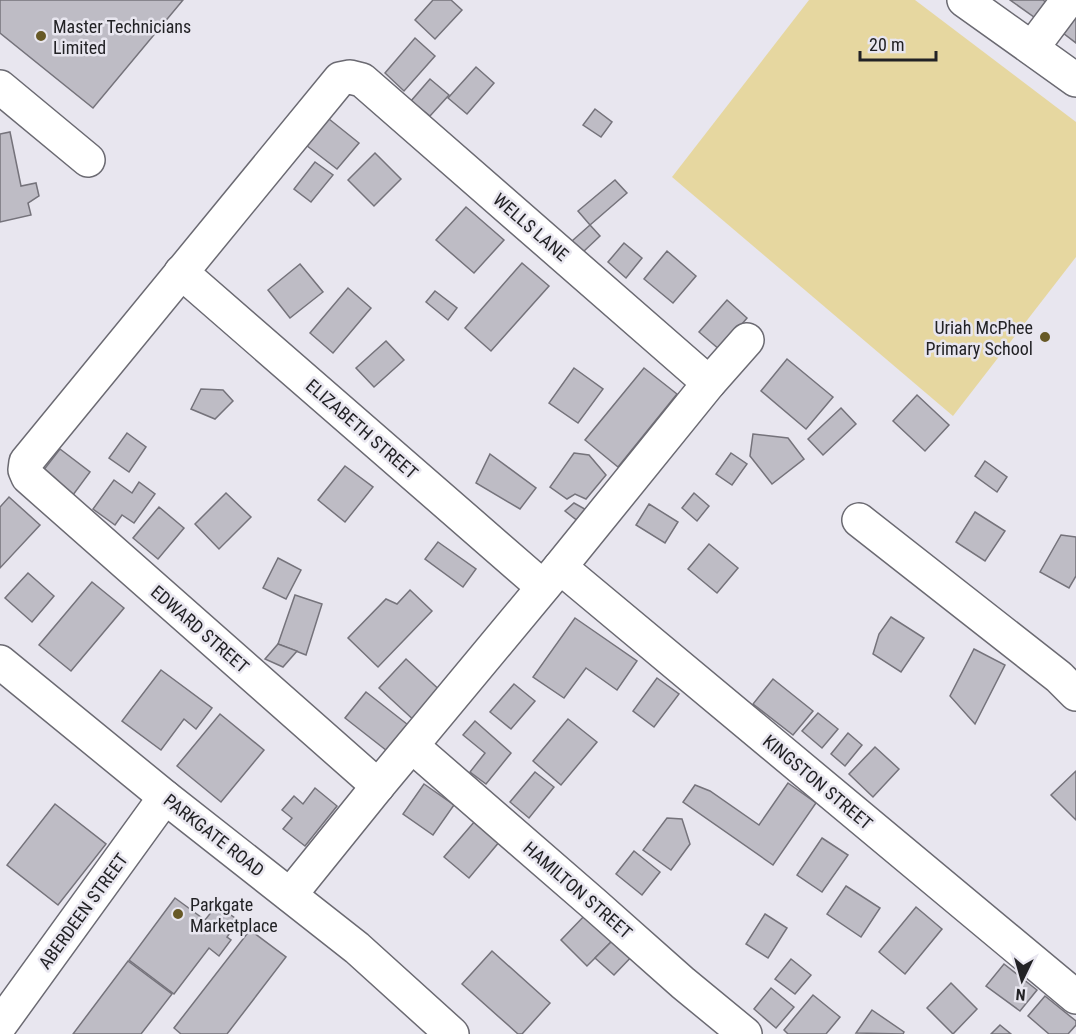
<svg xmlns="http://www.w3.org/2000/svg" width="1076" height="1034" font-family="'Roboto Condensed',sans-serif">
<style>
.green{fill:#e6d7a0}
.building{fill:#bebcc5;stroke:#75737b;stroke-width:1.5}
.lines{fill:none;stroke-linecap:round;stroke-linejoin:round}
.minor-casing{stroke:#6b6a72;stroke-width:36}
.minor{stroke:#fff;stroke-width:33}
.poi-dot{fill:#675926;stroke:#e8e6ef;stroke-width:2}
.labels{text-anchor:middle;dominant-baseline:central;stroke-width:5;stroke-linejoin:round;paint-order:stroke}
.poi-label{font-size:18px;fill:#222225;stroke:#e8e6ef;text-anchor:start}
.street-label{font-size:18px;fill:#222225;stroke:#e8e6ef}
</style>
<rect width="100%" height="100%" fill="#e8e6ef"/>
<polygon class="green" points="809,0 915,0 1076,122 1076,257 953,416 672,177"/>
<g class="building">
<polygon points="0,0 183,0 93,108 0,33"/>
<polygon points="433,0 451,0 462,10 435,39 415,20"/>
<polygon points="1010,0 1043,0 1052,7 1041,22"/>
<polygon points="1076,13 1076,43 1059,30"/>
<polygon points="415,38 435,56 404,91 385,73"/>
<polygon points="476,67 494,83 467,114 448,98"/>
<polygon points="430,79 449,95 430,116 411,101"/>
<polygon points="595,109 612,122 601,137 583,125"/>
<polygon points="324,115 359,143 337,169 302,142"/>
<polygon points="10,132 21,186 36,183 39,196 28,203 31,215 0,222 0,134"/>
<polygon points="375,153 401,179 374,206 348,180"/>
<polygon points="315,162 333,175 311,202 294,189"/>
<polygon points="615,180 627,193 590,225 578,211"/>
<polygon points="466,207 504,240 474,273 436,240"/>
<polygon points="590,225 600,236 583,252 572,241"/>
<polygon points="624,243 642,258 626,278 608,262"/>
<polygon points="667,251 696,276 673,303 644,279"/>
<polygon points="522,263 549,286 491,351 465,328"/>
<polygon points="300,264 323,292 290,318 268,290"/>
<polygon points="348,288 371,308 333,353 310,333"/>
<polygon points="435,291 457,308 448,320 426,302"/>
<polygon points="727,300 747,318 720,350 699,332"/>
<polygon points="386,341 404,360 374,387 356,368"/>
<polygon points="787,359 833,397 806,429 761,391"/>
<polygon points="574,368 603,389 578,423 549,403"/>
<polygon points="644,368 677,394 618,467 585,440"/>
<polygon points="201,389 223,390 233,401 215,419 191,409"/>
<polygon points="917,395 949,425 925,451 893,421"/>
<polygon points="841,408 856,424 823,455 808,439"/>
<polygon points="127,433 146,447 129,472 109,458"/>
<polygon points="753,434 788,438 804,459 772,484 750,456"/>
<polygon points="60,449 90,472 70,499 39,476"/>
<polygon points="574,453 589,455 606,475 586,499 575,494 567,499 550,487"/>
<polygon points="731,453 747,464 732,485 716,474"/>
<polygon points="490,454 536,488 520,509 476,483"/>
<polygon points="985,461 1007,477 997,492 975,476"/>
<polygon points="345,466 373,487 345,522 318,500"/>
<polygon points="114,480 132,493 139,482 155,494 134,523 122,515 115,525 93,509"/>
<polygon points="226,493 251,517 219,549 195,524"/>
<polygon points="694,493 709,506 697,521 682,508"/>
<polygon points="9,497 40,525 0,568 0,507"/>
<polygon points="574,503 590,512 583,525 565,511"/>
<polygon points="649,504 678,522 665,543 636,525"/>
<polygon points="159,507 184,528 158,559 133,538"/>
<polygon points="975,512 1005,531 985,561 956,542"/>
<polygon points="1061,535 1076,537 1076,576 1069,588 1040,572"/>
<polygon points="438,542 476,569 463,587 425,559"/>
<polygon points="709,544 738,568 717,593 688,569"/>
<polygon points="278,558 301,570 286,599 263,588"/>
<polygon points="28,573 54,596 32,622 5,598"/>
<polygon points="92,582 124,608 71,671 39,645"/>
<polygon points="410,590 432,611 378,667 348,638 386,599 397,604"/>
<polygon points="295,595 322,604 306,655 278,644"/>
<polygon points="891,617 924,638 901,672 873,654 879,634"/>
<polygon points="575,618 637,661 617,690 586,668 564,698 533,677"/>
<polygon points="278,644 297,651 283,667 265,659"/>
<polygon points="974,649 1005,665 975,724 950,696"/>
<polygon points="406,659 444,694 417,723 379,688"/>
<polygon points="161,670 212,708 196,729 184,719 161,750 122,721"/>
<polygon points="657,678 679,694 654,727 633,711"/>
<polygon points="773,679 813,711 793,735 753,704"/>
<polygon points="514,684 535,701 511,729 490,712"/>
<polygon points="366,692 412,728 391,754 345,718"/>
<polygon points="818,713 838,729 822,748 802,731"/>
<polygon points="220,714 264,750 221,802 177,766"/>
<polygon points="568,719 597,742 561,785 533,761"/>
<polygon points="475,721 511,753 486,784 470,772 485,753 463,735"/>
<polygon points="848,733 862,745 845,766 831,754"/>
<polygon points="875,747 899,769 873,797 849,774"/>
<polygon points="1076,771 1076,820 1051,795"/>
<polygon points="535,772 554,787 529,818 510,802"/>
<polygon points="788,783 816,803 773,865 683,802 695,785 710,791 759,825"/>
<polygon points="424,784 454,805 433,835 403,814"/>
<polygon points="315,788 337,806 305,846 283,829 292,818 282,810 294,796 303,804"/>
<polygon points="55,804 106,844 58,905 7,865"/>
<polygon points="667,818 682,819 690,844 671,870 643,850"/>
<polygon points="475,821 500,841 469,878 444,857"/>
<polygon points="822,838 848,855 822,892 797,875"/>
<polygon points="634,851 660,872 642,895 616,874"/>
<polygon points="846,886 880,908 861,937 827,914"/>
<polygon points="175,898 205,920 217,905 239,921 227,937 231,940 219,956 209,948 174,994 129,960"/>
<polygon points="916,907 942,929 905,974 879,952"/>
<polygon points="588,912 615,938 587,966 561,940"/>
<polygon points="765,914 787,928 768,958 746,944"/>
<polygon points="250,930 286,957 227,1034 181,1034 174,1028"/>
<polygon points="615,938 635,953 614,975 595,958"/>
<polygon points="492,951 550,1003 522,1034 518,1034 462,984"/>
<polygon points="791,959 811,975 795,994 775,979"/>
<polygon points="128,961 172,994 141,1034 73,1034"/>
<polygon points="1004,964 1037,990 1020,1011 986,986"/>
<polygon points="951,983 977,1009 953,1034 927,1008"/>
<polygon points="771,988 794,1007 776,1028 754,1009"/>
<polygon points="813,995 840,1017 826,1034 788,1034 784,1030"/>
<polygon points="1045,996 1076,1021 1076,1025 1068,1034 1049,1034 1028,1016"/>
<polygon points="872,1010 904,1032 903,1034 856,1033"/>
<polygon points="1000,1025 1011,1034 991,1034"/>
</g>
<g class="lines">
<g class="minor-casing">
<g id="minor">
<polyline points="964,0 1076,80"/>
<polyline points="1032,48 1068,0"/>
<polyline points="0,87 88,160"/>
<polyline points="181,272 543,587"/>
<polyline points="859,520 1059,677 1076,694"/>
<polyline points="560,567 1076,997"/>
<polyline points="0,662 165,797 357,948 452,1034"/>
<polyline points="412,746 594,904 683,983 745,1034"/>
<polyline points="378,786 28,477 25,470 26,462 340,79 350,77 362,80 709,383"/>
<polyline points="290,895 378,786 560,567 709,383 747,340"/>
<polyline points="0,1025 165,797"/>
</g>
</g>
<use href="#minor" class="minor"/>
</g>
<g class="poi-dot">
<circle cx="41" cy="36" r="6"/>
<circle cx="1045" cy="337" r="6"/>
<circle cx="178" cy="914" r="6"/>
</g>
<g class="labels">
<g class="poi-label">
<text x="53" y="26">Master Technicians<tspan x="53" dy="21">Limited</tspan></text>
<text x="1033" y="327" text-anchor="end">Uriah McPhee<tspan x="1033" dy="21">Primary School</tspan></text>
<text x="190" y="904">Parkgate<tspan x="190" dy="21">Marketplace</tspan></text>
</g>
<g class="street-label">
<text transform="translate(531 227) rotate(41)">WELLS LANE</text>
<text transform="translate(362 429) rotate(41)">ELIZABETH STREET</text>
<text transform="translate(200 629) rotate(41)">EDWARD STREET</text>
<text transform="translate(818 782) rotate(40)">KINGSTON STREET</text>
<text transform="translate(214 835) rotate(38)">PARKGATE ROAD</text>
<text transform="translate(578 890) rotate(41)">HAMILTON STREET</text>
<text transform="translate(83 911) rotate(-54)">ABERDEEN STREET</text>
</g>
</g>
<g transform="translate(1022 980) rotate(185)" stroke="#e8e6ef" stroke-width="4.5" paint-order="stroke">
<path d="M0-4.5L10 22L0 15L-10 22Z" fill="#222225"/>
<text y="-9" font-size="16" font-weight="bold" text-anchor="middle" fill="#222225">N</text>
</g>
<path d="M860 51v9h76v-9" fill="none" stroke="#222225" stroke-width="3"/>
<text x="869" y="51" font-size="18" fill="#222225" stroke="#e8e6ef" stroke-width="4.5" paint-order="stroke">20 m</text>
</svg>
